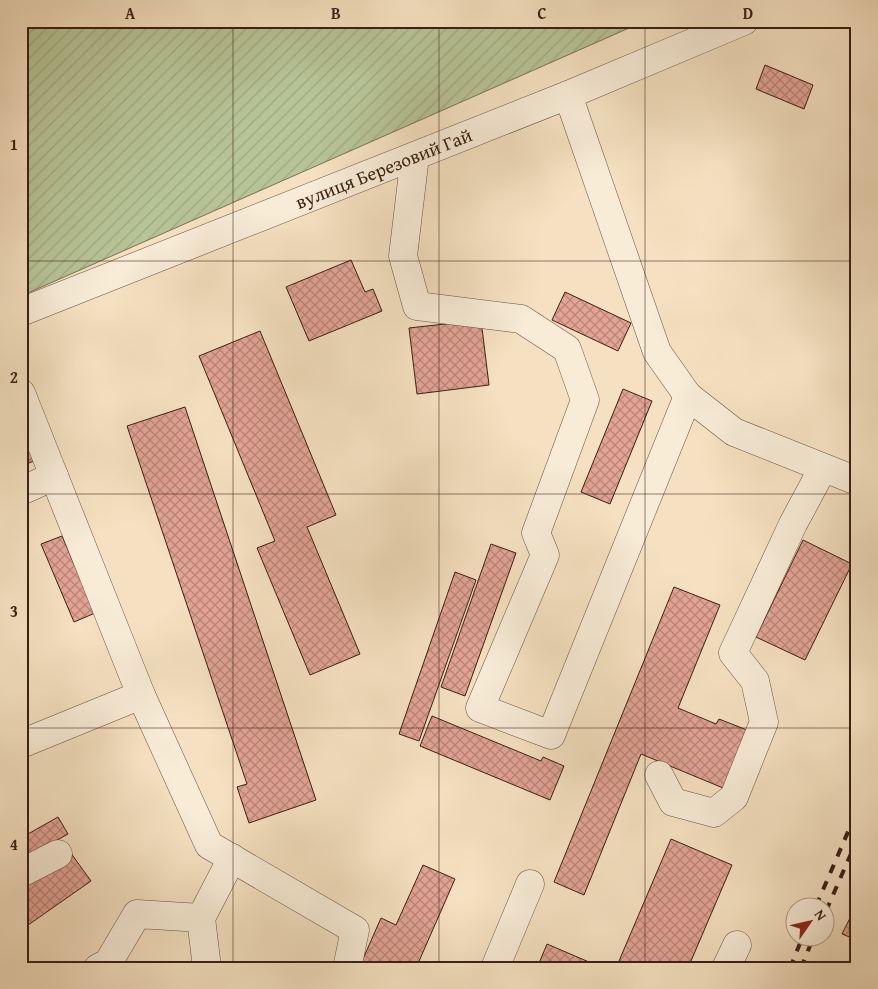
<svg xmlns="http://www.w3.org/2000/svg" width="878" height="989" font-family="'Gentium Book Plus',serif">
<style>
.garden{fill:url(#garden-furrows);stroke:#787256}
.building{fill:url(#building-cross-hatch);stroke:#391f14}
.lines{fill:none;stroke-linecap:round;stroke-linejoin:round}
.minor-casing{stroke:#68503f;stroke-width:29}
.minor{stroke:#f8ecd7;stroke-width:28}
.rail{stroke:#391f14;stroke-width:4;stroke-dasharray:9 9;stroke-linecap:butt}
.grid{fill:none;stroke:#391f14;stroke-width:1;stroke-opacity:0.55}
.labels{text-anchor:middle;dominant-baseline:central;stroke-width:5;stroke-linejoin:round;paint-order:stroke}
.street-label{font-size:19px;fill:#391f14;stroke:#f8ecd7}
.neatline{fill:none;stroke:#391f14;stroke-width:2}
.grid-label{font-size:16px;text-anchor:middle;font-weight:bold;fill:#391f14}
</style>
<defs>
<pattern id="garden-furrows" width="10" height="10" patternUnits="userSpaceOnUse" patternTransform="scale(1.25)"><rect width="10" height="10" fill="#b7c497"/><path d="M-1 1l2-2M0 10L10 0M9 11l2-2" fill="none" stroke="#9ea881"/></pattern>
<pattern id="building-cross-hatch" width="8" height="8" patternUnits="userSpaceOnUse" patternTransform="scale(1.25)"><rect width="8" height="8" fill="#e3a496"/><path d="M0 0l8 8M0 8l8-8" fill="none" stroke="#b98579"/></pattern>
</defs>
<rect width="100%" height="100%" fill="#f5e1c1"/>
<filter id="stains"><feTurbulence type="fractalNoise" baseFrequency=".004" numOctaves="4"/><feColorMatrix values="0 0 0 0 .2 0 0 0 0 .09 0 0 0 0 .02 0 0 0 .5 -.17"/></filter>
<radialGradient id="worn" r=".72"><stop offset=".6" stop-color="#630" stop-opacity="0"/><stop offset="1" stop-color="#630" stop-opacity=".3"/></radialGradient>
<polygon class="garden" points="21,21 645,21 21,296"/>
<g class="building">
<polygon points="765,65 813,85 804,109 756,89"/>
<polygon points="351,260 365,292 373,289 382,311 309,341 286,287"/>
<polygon points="565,292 631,323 618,351 552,320"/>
<polygon points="481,320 489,385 417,394 409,328"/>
<polygon points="260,331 336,515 307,527 360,654 310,675 257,548 275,541 199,356"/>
<polygon points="623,389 652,401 610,504 581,492"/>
<polygon points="185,407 316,800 249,823 237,787 247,784 127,426"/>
<polygon points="21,433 34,461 21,466"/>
<polygon points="62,536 95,613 74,622 41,544"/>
<polygon points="803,540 852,564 805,660 756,637"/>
<polygon points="491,544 516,553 465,696 441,687"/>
<polygon points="455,572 476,580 419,741 399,734"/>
<polygon points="674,587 720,605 678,708 716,724 719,719 752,732 728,790 641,754 584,895 554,882"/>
<polygon points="432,716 541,761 543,757 564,766 550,800 420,746"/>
<polygon points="58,817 68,834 21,860 21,838"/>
<polygon points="671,839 732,865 688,968 616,968"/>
<polygon points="70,852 91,881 21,930 21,886"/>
<polygon points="423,865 455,879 416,968 359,968 381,918 396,925"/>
<polygon points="857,904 857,940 842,934"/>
<polygon points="547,944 603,968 537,968"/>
</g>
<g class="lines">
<g class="minor-casing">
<g id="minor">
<polyline points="568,95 657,352 688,396 734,432 857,481"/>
<polyline points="415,156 403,256 417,306 521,319 567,349 585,400 536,533 545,555 480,708 551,735 688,396"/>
<path id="s1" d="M21,312L568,95L744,21"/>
<polyline points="21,393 141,695 209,845 355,930 347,968"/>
<polyline points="21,491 54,476"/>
<polyline points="21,744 141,695"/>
<polyline points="659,775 673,802 714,813 734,797 764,722 755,681 733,653 793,524 823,468"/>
<polyline points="21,873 58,854"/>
<polyline points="98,968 108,963 137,914 201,918"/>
<polyline points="207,968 201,918 232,858"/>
<polyline points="495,968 530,884"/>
<polyline points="726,968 737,945"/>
</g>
</g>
<use href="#minor" class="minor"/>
<g class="rail">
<polyline points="816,906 857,811"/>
<polyline points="826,911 857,840"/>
<polyline points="790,968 803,936"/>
<polyline points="801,968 814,936"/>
</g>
</g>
<path class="grid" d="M233,21V968M439,21V968M645,21V968M21,261H857M21,494H857M21,728H857"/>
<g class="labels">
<g class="street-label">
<text stroke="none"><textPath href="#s1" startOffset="390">вулиця Березовий Гай</textPath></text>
</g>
</g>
<rect width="878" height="989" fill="none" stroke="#f5e1c1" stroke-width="55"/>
<g transform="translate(810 922) rotate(56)"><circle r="24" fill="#f8ecd7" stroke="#ac9a89"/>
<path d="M0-4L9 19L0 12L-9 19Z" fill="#8f2418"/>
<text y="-8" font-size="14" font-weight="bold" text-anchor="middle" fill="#391f14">N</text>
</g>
<rect x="28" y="28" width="822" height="934" class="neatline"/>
<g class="grid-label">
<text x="130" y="19">A</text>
<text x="336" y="19">B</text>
<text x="542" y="19">C</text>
<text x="748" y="19">D</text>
<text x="14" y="150">1</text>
<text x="14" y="383">2</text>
<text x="14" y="617">3</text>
<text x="14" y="850">4</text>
</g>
<rect width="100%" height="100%" filter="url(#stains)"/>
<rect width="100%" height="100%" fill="url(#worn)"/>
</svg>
